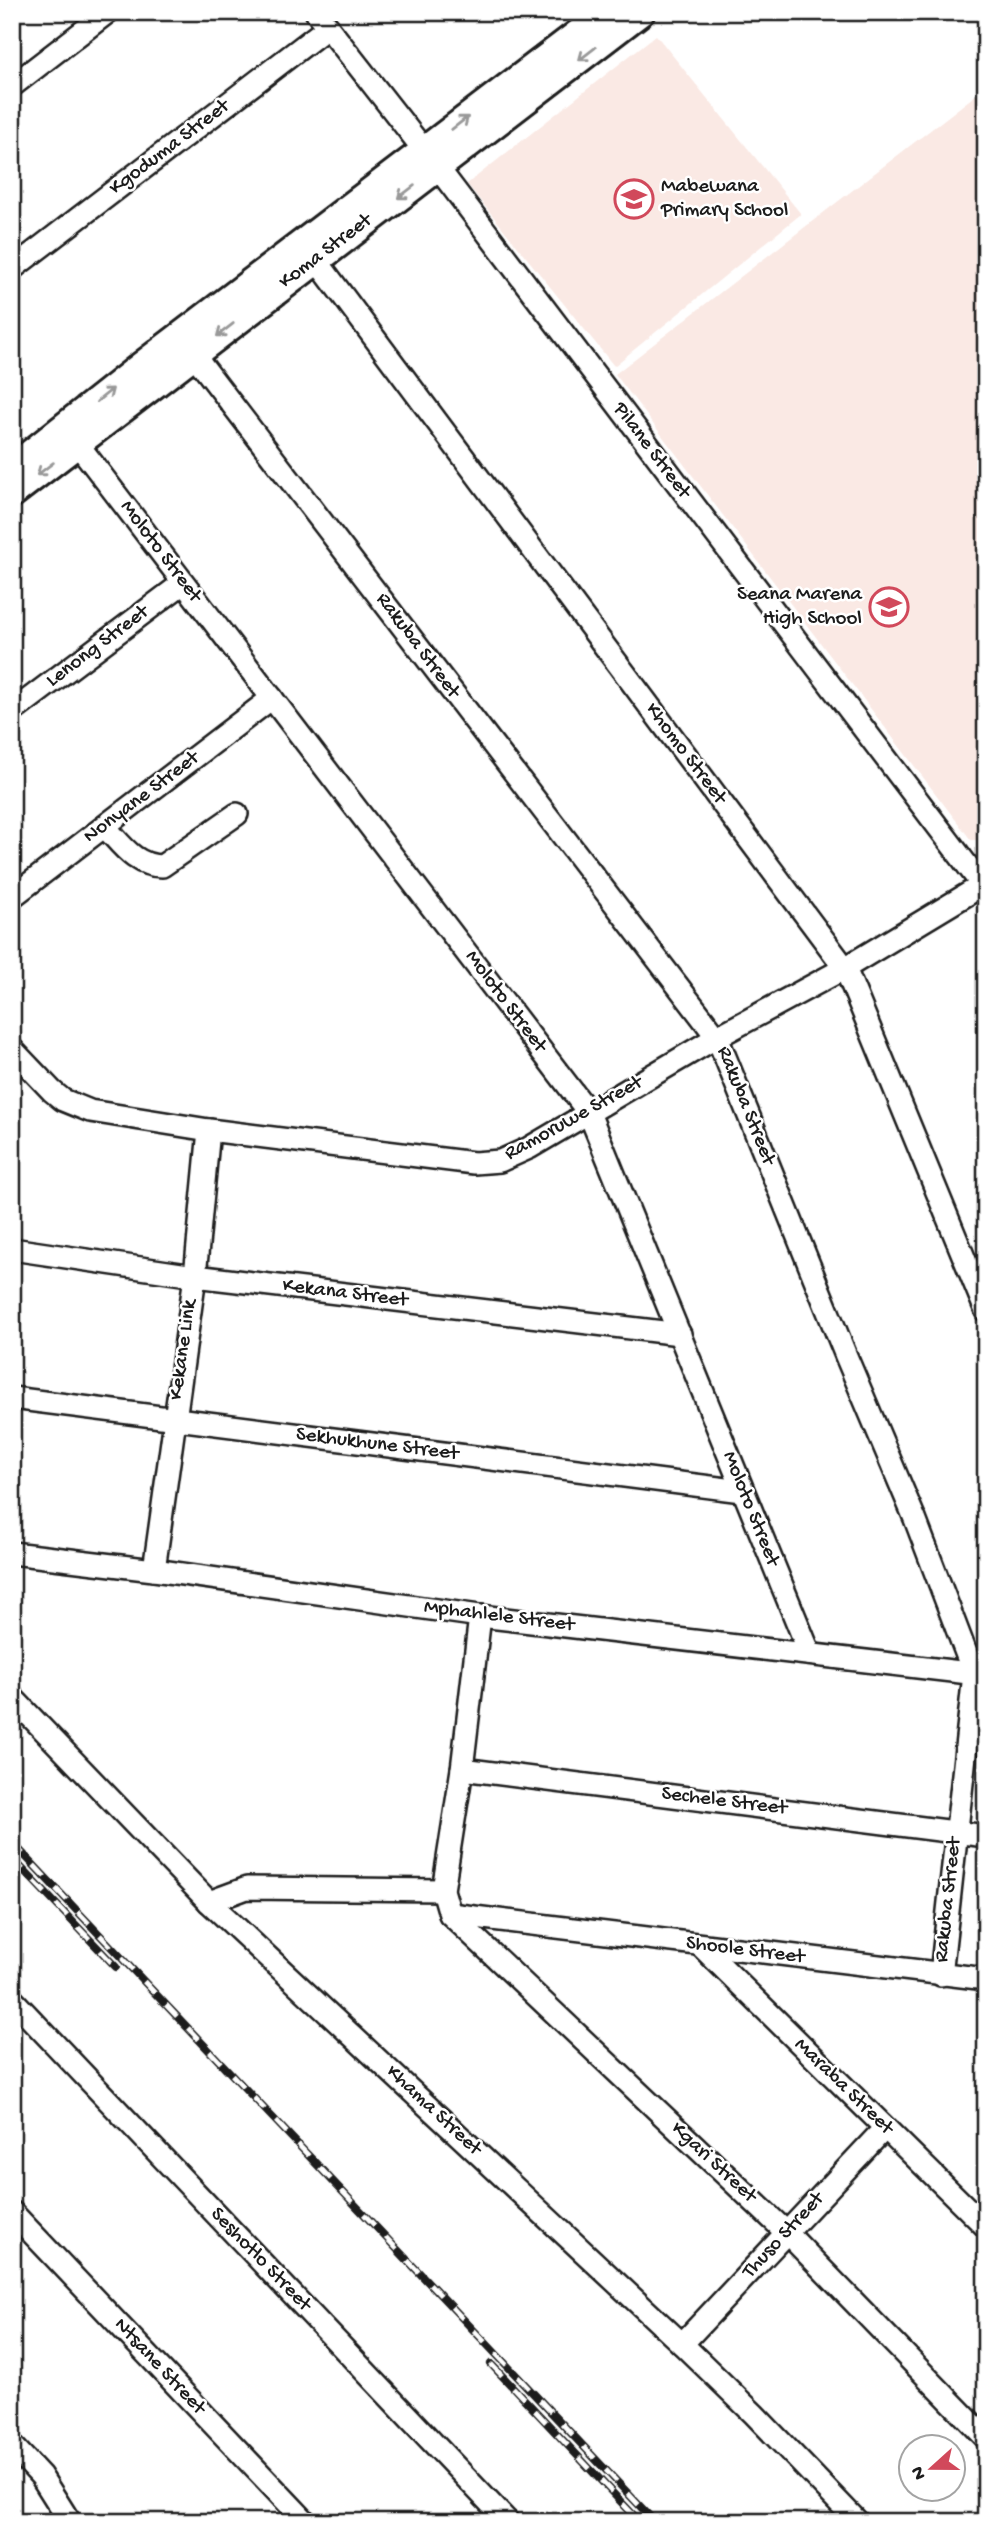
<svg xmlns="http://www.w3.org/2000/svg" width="998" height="2534" font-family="'Gochi Hand',sans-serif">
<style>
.built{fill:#fae9e4}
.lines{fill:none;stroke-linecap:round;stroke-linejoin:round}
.minor-casing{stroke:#1c1c1c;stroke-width:26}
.major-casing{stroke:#1c1c1c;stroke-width:32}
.minor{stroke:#fff;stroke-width:21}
.major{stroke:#fff;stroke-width:26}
.rail-casing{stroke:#1c1c1c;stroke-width:8}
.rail{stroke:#fff;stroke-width:5;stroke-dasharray:16;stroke-linecap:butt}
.oneway{stroke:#999}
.labels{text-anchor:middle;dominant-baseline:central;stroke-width:5;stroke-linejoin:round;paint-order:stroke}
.street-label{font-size:21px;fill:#1c1c1c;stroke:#fff}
.poi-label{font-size:21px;fill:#1c1c1c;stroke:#fff;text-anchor:start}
</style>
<rect width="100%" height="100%" fill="#fff"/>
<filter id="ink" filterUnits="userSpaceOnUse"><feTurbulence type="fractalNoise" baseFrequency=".0143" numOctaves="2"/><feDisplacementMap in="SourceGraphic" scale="14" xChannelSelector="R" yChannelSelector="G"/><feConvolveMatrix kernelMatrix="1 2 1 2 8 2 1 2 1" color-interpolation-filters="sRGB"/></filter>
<g filter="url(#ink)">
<g class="built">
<polygon points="656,35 801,214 614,366 467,184"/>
<polygon points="986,87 986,840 971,840 615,374"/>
</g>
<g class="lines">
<g class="minor-casing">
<g id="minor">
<polyline points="316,12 438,168 986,890"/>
<polyline points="12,86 108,12"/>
<polyline points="308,249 845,968 986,1311"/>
<polyline points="12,269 328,27"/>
<polyline points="185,343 717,1037 846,1356 915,1519 974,1674 941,1975"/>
<polyline points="70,434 589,1113 810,1654"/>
<polyline points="12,712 183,583"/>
<path d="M105,827C122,845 135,866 162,866L237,814"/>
<polyline points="12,897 272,698"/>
<polyline points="12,1049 52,1091 63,1100 90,1111 209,1130 474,1163 500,1161 529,1148 717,1037 845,968 986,883"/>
<polyline points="12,1249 195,1276 680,1334"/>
<polyline points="12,1398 742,1491"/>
<polyline points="12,1553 154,1570 480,1616 986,1675"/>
<polyline points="154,1570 195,1276 209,1130"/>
<polyline points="480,1616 462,1769 443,1890 450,1914 786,2232 986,2438"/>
<polyline points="12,1697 209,1902 682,2344 754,2414 858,2522"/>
<polyline points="462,1769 986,1836"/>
<polyline points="209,1902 247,1888 443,1890"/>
<polyline points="450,1914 986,1979"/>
<polyline points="701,1946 986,2227"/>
<polyline points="12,1999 508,2522"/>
<polyline points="12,2212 306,2522"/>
<polyline points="682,2344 885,2128"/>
<polyline points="12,2445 41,2476 70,2522"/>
</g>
</g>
<g class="major-casing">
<g id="major">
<polyline points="12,468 142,365 606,12"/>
<polyline points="12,494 641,12"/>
</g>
</g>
<use href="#minor" class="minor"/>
<use href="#major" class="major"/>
<g class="rail-casing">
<g id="rail">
<polyline points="12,1842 655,2522"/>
<polyline points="12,1858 116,1967"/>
<polyline points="491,2364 640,2522"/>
</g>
</g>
<use href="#rail" class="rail"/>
</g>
<defs><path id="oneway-shaft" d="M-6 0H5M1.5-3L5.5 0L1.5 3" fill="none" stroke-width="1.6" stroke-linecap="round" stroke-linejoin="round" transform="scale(1.75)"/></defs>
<g class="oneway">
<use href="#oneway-shaft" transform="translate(587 54) rotate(142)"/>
<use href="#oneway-shaft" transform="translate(460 123) rotate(-38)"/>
<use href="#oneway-shaft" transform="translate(406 192) rotate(143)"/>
<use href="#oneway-shaft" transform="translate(225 330) rotate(142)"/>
<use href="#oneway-shaft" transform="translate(105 395) rotate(-39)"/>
<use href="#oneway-shaft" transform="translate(45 469) rotate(143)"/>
</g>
</g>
<defs>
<g id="school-ring" transform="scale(2.0125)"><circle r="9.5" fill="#fff" stroke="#d1495b" stroke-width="1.5"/><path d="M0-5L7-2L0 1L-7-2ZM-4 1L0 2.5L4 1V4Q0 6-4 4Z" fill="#d1495b"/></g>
</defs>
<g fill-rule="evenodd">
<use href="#school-ring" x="634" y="199"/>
<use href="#school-ring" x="889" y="607"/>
</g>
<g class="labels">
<g class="street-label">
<text transform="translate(170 148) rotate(-37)">Kgoduma Street</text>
<text transform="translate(326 252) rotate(-37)">Koma Street</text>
<text transform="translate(651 451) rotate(53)">Pilane Street</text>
<text transform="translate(160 552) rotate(53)">Moloto Street</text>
<text transform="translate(417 646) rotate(53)">Rakuba Street</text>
<text transform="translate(98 647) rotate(-37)">Lenong Street</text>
<text transform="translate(685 754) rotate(53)">Khomo Street</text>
<text transform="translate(142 798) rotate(-37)">Nonyane Street</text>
<text transform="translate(505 1002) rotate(53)">Moloto Street</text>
<text transform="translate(745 1106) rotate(68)">Rakuba Street</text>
<text transform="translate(574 1119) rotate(-29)">Ramoruwe Street</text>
<text transform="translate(345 1294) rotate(7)">Kekana Street</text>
<text transform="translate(184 1350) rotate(-82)">Kekane Link</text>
<text transform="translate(377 1445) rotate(7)">Sekhukhune Street</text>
<text transform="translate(750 1509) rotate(68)">Moloto Street</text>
<text transform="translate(499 1617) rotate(7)">Mphahlele Street</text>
<text transform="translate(724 1802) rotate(7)">Sechele Street</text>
<text transform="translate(949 1900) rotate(-84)">Rakuba Street</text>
<text transform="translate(745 1951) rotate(7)">Shoole Street</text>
<text transform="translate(843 2087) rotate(44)">Maraba Street</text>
<text transform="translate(433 2111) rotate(43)">Khama Street</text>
<text transform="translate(713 2163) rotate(43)">Kgari Street</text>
<text transform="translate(784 2236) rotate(-47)">Thuso Street</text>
<text transform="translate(260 2260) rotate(46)">Seshotlo Street</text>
<text transform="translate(159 2367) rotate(47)">Ntsane Street</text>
</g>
<g class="poi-label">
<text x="661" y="187">Mabewana<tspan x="661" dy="24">Primary School</tspan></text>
<text x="862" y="595" text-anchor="end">Seana Marena<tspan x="862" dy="24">High School</tspan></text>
</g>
</g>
<rect width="998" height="2534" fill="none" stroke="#fff" stroke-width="42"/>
<rect x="21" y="21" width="956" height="2492" fill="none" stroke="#1c1c1c" stroke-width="2.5" filter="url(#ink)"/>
<g transform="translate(932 2468) rotate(249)"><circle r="33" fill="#ffffff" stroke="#a4a4a4" stroke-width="2"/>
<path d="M0-5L12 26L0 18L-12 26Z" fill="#d1495b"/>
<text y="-10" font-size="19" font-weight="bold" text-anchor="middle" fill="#1c1c1c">N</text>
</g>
</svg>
